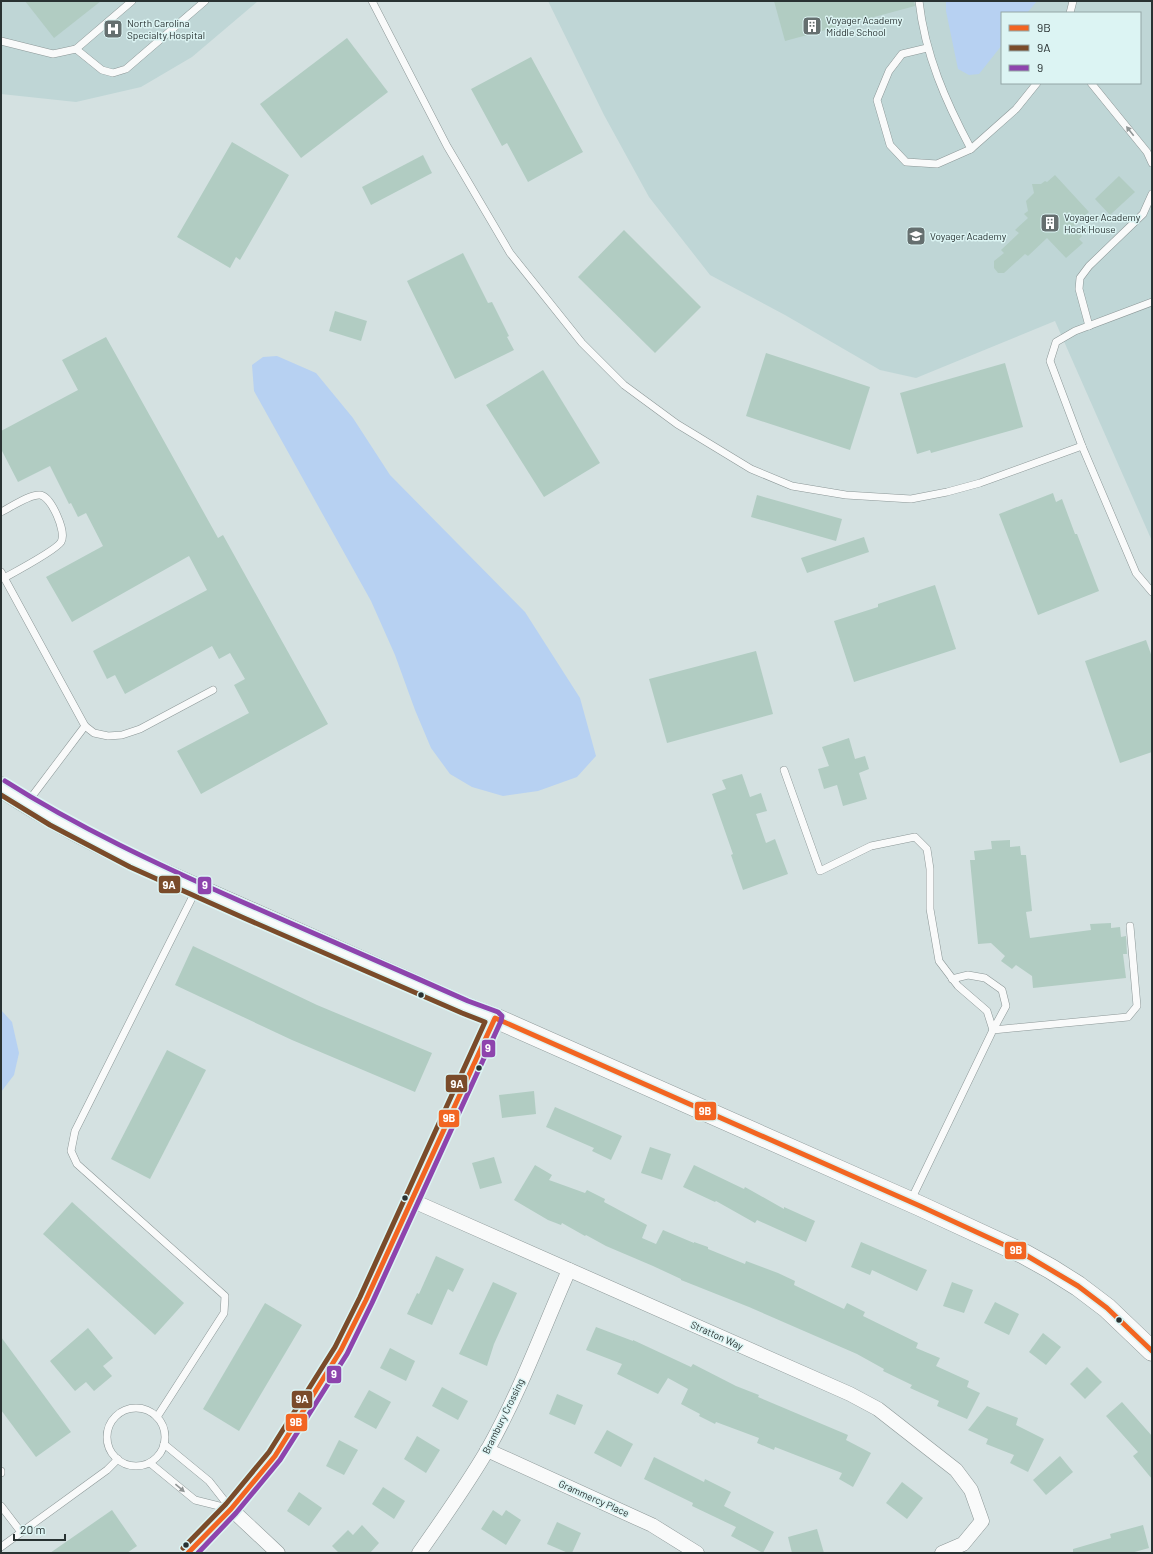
<svg xmlns="http://www.w3.org/2000/svg" width="1153" height="1554" font-family="Barlow,sans-serif">
<style>
.built{fill:#bfd6d6;fill-rule:evenodd}
.water{fill:#b7d1f2}
.building{fill:#b1ccc2}
.lines{fill:none;stroke-linecap:round;stroke-linejoin:round}
.lane-casing{stroke:#8c9797;stroke-width:8}
.street-casing{stroke:#8c9797;stroke-width:15}
.secondary-casing{stroke:#8c9797;stroke-width:21}
.lane{stroke:#f9fafa;stroke-width:7}
.street{stroke:#f9fafa;stroke-width:14}
.secondary{stroke:#f9fafa;stroke-width:20}
.bus-1-casing{stroke:#dcf4f3;stroke-width:8}
.bus-2-casing{stroke:#dcf4f3;stroke-width:8}
.bus-3-casing{stroke:#dcf4f3;stroke-width:8}
.bus-1{stroke:#f26522;stroke-width:5}
.bus-2{stroke:#7a4b2a;stroke-width:5}
.bus-3{stroke:#8e44ad;stroke-width:5}
.oneway{fill:#919696}
.bus-dot{fill:#293232;stroke:#dcf4f3;stroke-width:1.5}
.labels{text-anchor:middle;dominant-baseline:central;stroke-width:3;stroke-linejoin:round;paint-order:stroke}
.poi-label{font-size:10px;fill:#293232;stroke:#dcf4f3;text-anchor:start}
.street-label{font-size:10px;fill:#293232;stroke:#dcf4f3}
.line-badge{stroke:#dcf4f3;stroke-width:1.5}
.badge-label{font-size:11px;text-anchor:middle;font-weight:bold;fill:#fff}
</style>
<rect width="100%" height="100%" fill="#d4e1e1"/>
<g class="built">
<polygon points="1,1 258,1 192,57 141,87 76,102 1,94"/>
<path d="M548,1H1152V541L1055,321L916,378L880,370L785,315L710,275L649,197L604,115ZM1002,13H1140V83H1002Z"/>
</g>
<g class="water">
<polygon points="946,1 1037,1 1027,13 1002,13 1002,45 979,74 969,75 958,69 946,11"/>
<polygon points="277,356 316,373 353,418 390,475 525,612 580,698 596,756 577,777 538,791 503,796 472,787 450,774 431,748 415,710 395,655 371,601 254,391 252,365 263,357"/>
<polygon points="1,1010 12,1022 19,1053 14,1075 1,1092"/>
</g>
<g class="building">
<polygon points="25,1 101,1 54,38"/>
<polygon points="774,1 914,1 915,6 785,41"/>
<polygon points="347,38 388,92 301,158 260,104"/>
<polygon points="531,57 583,152 528,182 507,143 502,146 471,89"/>
<polygon points="232,142 289,175 240,260 236,257 230,268 177,237"/>
<polygon points="423,155 432,173 371,205 362,187"/>
<polygon points="1055,175 1089,212 1073,227 1082,236 1079,239 1083,243 1066,258 1047,238 1028,256 1025,254 1004,273 998,273 994,268 994,261 1004,253 1001,250 1019,233 1015,230 1028,218 1024,214 1028,211 1026,201 1034,193 1032,184 1041,184 1045,181 1047,182"/>
<polygon points="1119,176 1135,192 1110,215 1095,199"/>
<polygon points="624,230 701,307 655,353 578,277"/>
<polygon points="463,253 488,303 492,302 509,336 507,337 514,350 455,379 407,281"/>
<polygon points="335,311 367,321 361,341 329,331"/>
<polygon points="106,337 218,538 223,535 328,724 201,794 177,751 249,713 234,685 245,679 230,653 219,659 212,646 125,694 115,675 107,679 93,651 207,590 189,556 72,622 46,577 103,546 86,513 78,517 71,503 69,504 50,466 18,482 1,449 1,431 78,390 62,360"/>
<polygon points="766,353 870,387 850,450 746,416"/>
<polygon points="1005,363 1023,427 931,453 930,450 917,454 900,393"/>
<polygon points="543,370 600,463 544,497 486,405"/>
<polygon points="1053,493 1056,502 1062,499 1075,534 1077,534 1099,591 1038,615 999,514"/>
<polygon points="757,495 842,519 836,541 751,517"/>
<polygon points="864,537 869,552 807,573 801,558"/>
<polygon points="935,585 956,649 854,682 834,621 878,607 878,604"/>
<polygon points="1146,640 1152,657 1152,752 1120,763 1085,661"/>
<polygon points="756,651 773,714 667,743 649,679"/>
<polygon points="849,738 855,759 865,756 869,769 859,773 867,799 843,806 837,785 824,789 818,769 829,766 822,747"/>
<polygon points="742,774 750,797 761,793 767,811 756,814 766,843 775,839 788,874 743,890 731,855 733,854 712,794 726,789 722,780"/>
<polygon points="1010,840 1010,847 1020,846 1021,855 1026,855 1032,911 1026,912 1030,938 1091,930 1090,924 1111,923 1111,928 1120,927 1121,937 1126,936 1127,954 1123,954 1126,978 1033,988 1032,976 1016,965 1012,969 1001,961 1005,956 991,943 978,944 970,860 975,860 974,851 992,849 991,841"/>
<polygon points="193,946 317,1005 432,1053 415,1092 292,1040 175,985"/>
<polygon points="167,1050 206,1070 150,1179 111,1159"/>
<polygon points="534,1091 536,1114 502,1118 499,1095"/>
<polygon points="555,1107 622,1136 611,1160 592,1151 594,1148 546,1127"/>
<polygon points="650,1147 671,1154 662,1180 641,1173"/>
<polygon points="494,1157 502,1183 480,1189 472,1163"/>
<polygon points="535,1165 552,1175 549,1180 585,1193 587,1190 605,1199 604,1202 647,1225 642,1238 656,1244 663,1230 694,1243 694,1242 708,1247 708,1249 745,1264 746,1261 778,1273 795,1281 794,1285 844,1309 847,1303 865,1312 863,1316 918,1343 916,1348 940,1358 936,1366 969,1381 967,1387 980,1393 967,1419 937,1406 939,1401 910,1388 912,1385 883,1371 884,1369 857,1354 749,1307 681,1280 681,1279 653,1266 606,1246 586,1235 585,1236 562,1223 561,1225 548,1220 514,1200"/>
<polygon points="694,1165 744,1189 745,1187 784,1209 784,1207 815,1221 806,1242 757,1220 755,1223 716,1201 715,1202 683,1187"/>
<polygon points="72,1202 184,1303 155,1335 43,1234"/>
<polygon points="861,1242 927,1270 917,1291 872,1270 870,1275 851,1267"/>
<polygon points="436,1256 464,1269 453,1292 448,1289 432,1325 407,1314 417,1293 419,1294"/>
<polygon points="493,1282 517,1293 494,1344 487,1366 459,1354"/>
<polygon points="952,1282 973,1290 964,1313 943,1306"/>
<polygon points="995,1302 1019,1314 1009,1335 984,1323"/>
<polygon points="265,1303 302,1325 239,1431 203,1409"/>
<polygon points="596,1327 633,1341 633,1340 691,1367 693,1364 736,1386 759,1395 758,1397 848,1435 846,1440 871,1453 853,1487 839,1479 842,1473 775,1447 774,1450 757,1443 759,1438 716,1422 715,1424 699,1416 700,1414 681,1404 688,1389 668,1378 658,1394 617,1374 622,1364 586,1350"/>
<polygon points="88,1328 113,1358 103,1366 112,1376 94,1391 86,1382 75,1391 50,1361"/>
<polygon points="1043,1333 1061,1347 1046,1365 1029,1352"/>
<polygon points="1,1337 71,1432 36,1457 1,1410"/>
<polygon points="390,1348 415,1361 406,1381 380,1368"/>
<polygon points="1087,1367 1102,1382 1085,1399 1070,1384"/>
<polygon points="442,1387 468,1401 458,1420 432,1406"/>
<polygon points="369,1390 391,1402 376,1429 354,1417"/>
<polygon points="557,1394 583,1405 575,1425 549,1414"/>
<polygon points="1122,1402 1152,1436 1152,1479 1133,1456 1138,1452 1106,1416"/>
<polygon points="987,1406 1018,1418 1016,1425 1044,1439 1028,1472 1010,1463 1014,1455 986,1444 988,1439 968,1430"/>
<polygon points="607,1430 633,1444 621,1467 594,1453"/>
<polygon points="417,1436 440,1450 426,1473 404,1459"/>
<polygon points="339,1440 358,1450 344,1475 326,1466"/>
<polygon points="1060,1456 1073,1472 1046,1495 1033,1480"/>
<polygon points="654,1457 704,1482 705,1479 731,1492 724,1506 774,1532 763,1553 731,1536 736,1527 692,1506 693,1503 644,1479"/>
<polygon points="902,1482 923,1498 907,1519 886,1503"/>
<polygon points="383,1487 405,1501 394,1519 372,1504"/>
<polygon points="299,1492 322,1508 309,1526 287,1511"/>
<polygon points="112,1510 137,1546 127,1553 50,1553"/>
<polygon points="493,1510 502,1516 506,1510 521,1520 506,1545 481,1529"/>
<polygon points="557,1522 581,1533 572,1553 568,1553 547,1544"/>
<polygon points="362,1525 379,1543 370,1553 339,1553 332,1546 348,1530 353,1535"/>
<polygon points="1143,1525 1149,1548 1131,1553 1073,1553 1073,1549 1111,1538 1110,1534"/>
<polygon points="817,1529 824,1553 792,1553 788,1537"/>
</g>
<g class="lines">
<g class="lane-casing">
<g id="lane">
<polyline points="372,1 447,146 510,253 582,343 624,385 677,424 751,469 792,486 846,495 911,499 947,492 980,483 1082,446"/>
<path d="M919,1C925,55 946,102 971,149"/>
<polyline points="1070,13 1073,1"/>
<polyline points="1,41 53,54 76,49 132,1"/>
<polyline points="927,48 902,54 889,71 877,100 890,145 906,162 937,164 971,149 1016,109 1037,83"/>
<polyline points="76,49 102,70 113,73 126,69 205,1"/>
<polyline points="1091,83 1147,152 1152,163"/>
<polyline points="1152,302 1075,331 1056,342 1050,361 1082,446 1136,573 1152,592"/>
<polyline points="1089,326 1079,289 1080,278 1089,266 1143,214 1152,194"/>
<path d="M1,512C11,507 30,494 40,495C51,496 67,532 61,542C56,550 15,572 4,578"/>
<polyline points="1,572 85,726 27,803"/>
<polyline points="85,726 94,733 108,736 122,735 140,729 213,690"/>
<polyline points="784,770 820,871 871,846 915,837 927,849 930,869 930,909 939,961 958,986 987,1011 993,1030"/>
<polyline points="952,979 968,975 985,978 1002,990 1006,1006 993,1030"/>
<polyline points="911,1200 993,1030 1128,1017 1137,1006 1130,926"/>
<circle cx="136" cy="1437" r="29"/>
<polyline points="157,1417 224,1313 225,1296 77,1164 71,1151 75,1131 196,890"/>
<polyline points="164,1444 209,1481 231,1509"/>
<polyline points="150,1463 195,1500 231,1509"/>
<polyline points="1,1471 1,1473"/>
<polyline points="1,1506 21,1532"/>
<polyline points="1,1547 107,1470 118,1459"/>
</g>
</g>
<g class="street-casing">
<g id="street">
<polyline points="411,1200 850,1394 878,1409 956,1470 971,1490 982,1521 963,1544 942,1553"/>
<polyline points="487,1450 652,1525 697,1553"/>
<polyline points="231,1509 278,1553"/>
<polyline points="188,1553 231,1509 275,1456 341,1350 366,1300 495,1018"/>
<path d="M419,1553C443,1519 467,1485 488,1449C520,1392 543,1329 569,1270"/>
</g>
</g>
<g class="secondary-casing">
<path id="secondary" d="M1,787C48,818 98,844 149,867L465,1007L495,1018L920,1206L1024,1254L1051,1269L1078,1286L1107,1308L1152,1351"/>
</g>
<use href="#lane" class="lane"/>
<use href="#street" class="street"/>
<use href="#secondary" class="secondary"/>
<g class="bus-1-casing">
<polyline id="bus-1" points="188,1553 231,1509 275,1456 341,1350 366,1300 495,1018 920,1206 1024,1254 1078,1286 1107,1308 1152,1351"/>
</g>
<g class="bus-2-casing">
<polyline id="bus-2" points="1,795 50,825 130,867 244,918 462,1013 485,1022 360,1297 335,1347 269,1452 226,1504 183,1548"/>
</g>
<g class="bus-3-casing">
<path id="bus-3" d="M5,781C79,828 159,865 240,901C315,934 392,967 468,1001L498,1012L502,1016L501,1021L372,1303L347,1354L280,1460L236,1513L198,1553"/>
</g>
<use href="#bus-1" class="bus-1"/>
<use href="#bus-2" class="bus-2"/>
<use href="#bus-3" class="bus-3"/>
</g>
<defs><path id="oneway-solid" d="M-6-.8H1V-3.2L6.5 0L1 3.2V.8H-6Z"/></defs>
<g class="oneway">
<use href="#oneway-solid" transform="translate(1130 131) rotate(-128)"/>
<use href="#oneway-solid" transform="translate(180 1488) rotate(40)"/>
</g>
<defs>
<g id="building-square" transform="scale(1)"><rect x="-9" y="-9" width="18" height="18" rx="4" fill="#656f6f" stroke="#dcf4f3"/><path d="M-4-6H4V6H1V3H-1V6H-4ZM-2.5-4.3h1.7v1.8h-1.7ZM.8-4.3h1.7v1.8H.8ZM-2.5-1h1.7V.8h-1.7ZM.8-1h1.7V.8H.8Z" fill="#fff"/></g>
<g id="hospital-square" transform="scale(1)"><rect x="-9" y="-9" width="18" height="18" rx="4" fill="#656f6f" stroke="#dcf4f3"/><path d="M-5-5h3v3.5h4V-5h3V5h-3V1.5h-4V5h-3Z" fill="#fff"/></g>
<g id="school-square" transform="scale(1)"><rect x="-9" y="-9" width="18" height="18" rx="4" fill="#656f6f" stroke="#dcf4f3"/><path d="M0-5L7-2L0 1L-7-2ZM-4 1L0 2.5L4 1V4Q0 6-4 4Z" fill="#fff"/></g>
</defs>
<g fill-rule="evenodd">
<use href="#building-square" x="812" y="26"/>
<use href="#hospital-square" x="113" y="29"/>
<use href="#building-square" x="1050" y="223"/>
<use href="#school-square" x="916" y="236"/>
</g>
<g class="bus-dot">
<circle cx="421" cy="995" r="3.5"/>
<circle cx="479" cy="1068" r="3.5"/>
<circle cx="405" cy="1198" r="3.5"/>
<circle cx="1119" cy="1320" r="3.5"/>
<circle cx="186" cy="1545" r="3.5"/>
</g>
<g class="labels">
<g class="poi-label">
<text x="826" y="20">Voyager Academy<tspan x="826" dy="12">Middle School</tspan></text>
<text x="127" y="23">North Carolina<tspan x="127" dy="12">Specialty Hospital</tspan></text>
<text x="1064" y="217">Voyager Academy<tspan x="1064" dy="12">Hock House</tspan></text>
<text x="930" y="236">Voyager Academy</text>
</g>
<g class="street-label">
<text transform="translate(717 1335) rotate(24)">Stratton Way</text>
<text transform="translate(503 1416) rotate(-64)">Brambury Crossing</text>
<text transform="translate(594 1498) rotate(24)">Grammercy Place</text>
</g>
</g>
<g class="line-badge">
<rect x="158" y="875" width="23" height="19" rx="4" fill="#7a4b2a"/>
<rect x="197" y="876" width="15" height="19" rx="4" fill="#8e44ad"/>
<rect x="481" y="1039" width="15" height="19" rx="4" fill="#8e44ad"/>
<rect x="445" y="1074" width="23" height="19" rx="4" fill="#7a4b2a"/>
<rect x="694" y="1101" width="23" height="20" rx="4" fill="#f26522"/>
<rect x="438" y="1109" width="22" height="19" rx="4" fill="#f26522"/>
<rect x="1004" y="1241" width="23" height="19" rx="4" fill="#f26522"/>
<rect x="326" y="1365" width="16" height="19" rx="4" fill="#8e44ad"/>
<rect x="291" y="1390" width="22" height="19" rx="4" fill="#7a4b2a"/>
<rect x="285" y="1413" width="23" height="19" rx="4" fill="#f26522"/>
</g>
<g class="badge-label">
<text x="169" y="889">9A</text>
<text x="205" y="889">9</text>
<text x="488" y="1052">9</text>
<text x="457" y="1088">9A</text>
<text x="705" y="1115">9B</text>
<text x="449" y="1122">9B</text>
<text x="1016" y="1254">9B</text>
<text x="334" y="1378">9</text>
<text x="302" y="1403">9A</text>
<text x="296" y="1426">9B</text>
</g>
<rect width="1153" height="1554" fill="none" stroke="#293232" stroke-width="4"/>
<rect x="1001" y="12" width="140" height="72" fill="#dcf4f3" stroke="#94a6a6"/>
<rect x="1009" y="25" width="20" height="6" fill="#f26522" stroke="#94a6a6"/>
<text x="1037" y="32" font-size="12" fill="#293232">9B</text>
<rect x="1009" y="45" width="20" height="6" fill="#7a4b2a" stroke="#94a6a6"/>
<text x="1037" y="52" font-size="12" fill="#293232">9A</text>
<rect x="1009" y="65" width="20" height="6" fill="#8e44ad" stroke="#94a6a6"/>
<text x="1037" y="72" font-size="12" fill="#293232">9</text>
<path d="M14 1534v6h51v-6" fill="none" stroke="#293232" stroke-width="2"/>
<text x="20" y="1534" font-size="12" fill="#293232" stroke="#dcf4f3" stroke-width="3" paint-order="stroke">20 m</text>
</svg>
